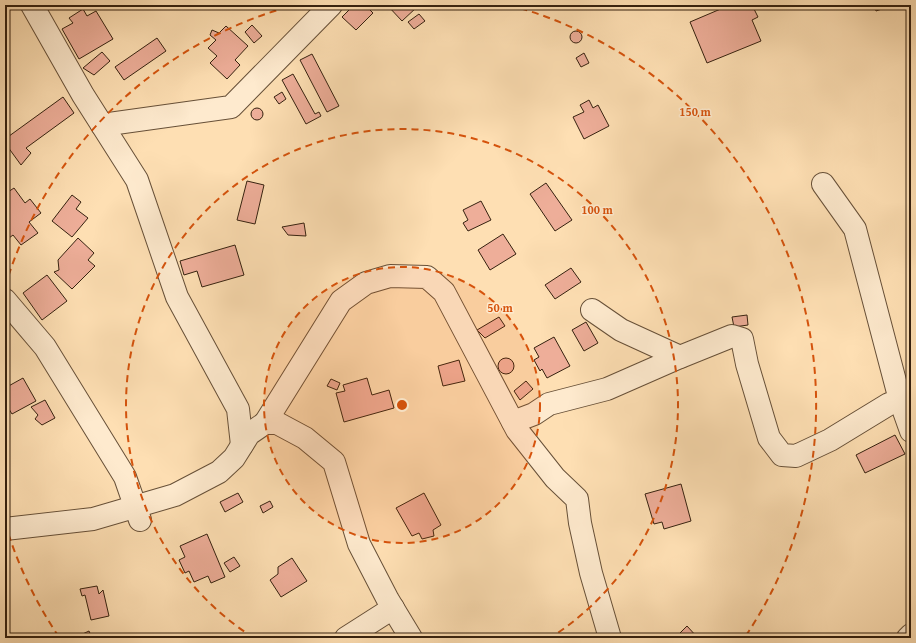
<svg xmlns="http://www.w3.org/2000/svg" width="916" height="643" font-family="'Gentium Book Plus',serif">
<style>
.building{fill:#eeae99;stroke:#35210f}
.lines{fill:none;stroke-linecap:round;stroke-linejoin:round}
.minor-casing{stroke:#675038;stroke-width:24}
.minor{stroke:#feeace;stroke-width:22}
.ring{fill:none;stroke:#d6530c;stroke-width:2;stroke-dasharray:7 5}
.centre{fill:#d6530c;stroke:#feeace;stroke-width:2}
.ring-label{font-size:12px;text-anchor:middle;font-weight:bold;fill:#d6530c;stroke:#feeace;stroke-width:3;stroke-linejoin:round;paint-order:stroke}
</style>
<rect width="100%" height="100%" fill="#fedfb3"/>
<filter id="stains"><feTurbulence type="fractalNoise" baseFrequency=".005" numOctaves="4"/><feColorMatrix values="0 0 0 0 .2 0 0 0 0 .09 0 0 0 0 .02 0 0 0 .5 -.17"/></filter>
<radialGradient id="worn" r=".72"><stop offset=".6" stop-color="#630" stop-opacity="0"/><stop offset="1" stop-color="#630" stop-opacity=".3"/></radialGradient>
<g class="building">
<polygon points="354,5 365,5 373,13 356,30 342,17"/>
<polygon points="387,5 415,5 417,7 402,21"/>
<polygon points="730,5 752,5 758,17 752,20 761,41 707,63 690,22"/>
<polygon points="874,5 887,5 888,7 876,11"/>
<polygon points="83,9 87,16 96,11 113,39 79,59 62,29 73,23 69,18"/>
<polygon points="419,14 425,21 414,29 408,22"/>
<polygon points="252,25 262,36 254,43 245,32"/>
<polygon points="226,26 248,46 235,60 240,65 227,79 210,63 217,56 208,48 216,40 210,35 212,30 219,33"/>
<circle cx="576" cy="37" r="6"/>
<polygon points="157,38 166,51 124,80 115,67"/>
<polygon points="102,52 110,61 94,75 83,68"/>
<polygon points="584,53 589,63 581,67 576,58"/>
<polygon points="312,54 339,106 327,112 300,60"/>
<polygon points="293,74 315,114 319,112 321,116 306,124 282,80"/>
<polygon points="282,92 286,99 279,104 274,97"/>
<polygon points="63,97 74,113 26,148 31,153 21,165 5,143 5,139"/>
<polygon points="589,100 593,108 598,105 609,126 584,139 573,117 584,112 580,105"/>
<circle cx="257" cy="114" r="6"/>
<polygon points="247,181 264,185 255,224 237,220"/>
<polygon points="546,183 572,220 555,231 530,194"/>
<polygon points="14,188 25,203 30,199 41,213 29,222 38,233 21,245 13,235 5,241 5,194"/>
<polygon points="72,195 81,202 76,209 88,218 72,237 52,221"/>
<polygon points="481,201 491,220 468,231 463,223 468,220 463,210"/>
<polygon points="304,223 306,236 288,235 282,227"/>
<polygon points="503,234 516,254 490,270 478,250"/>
<polygon points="78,238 94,253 88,260 95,266 72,289 54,272 59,270 58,260"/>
<polygon points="235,245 244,275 202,287 197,271 184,275 180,261"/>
<polygon points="571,268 581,282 555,299 545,285"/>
<polygon points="47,275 67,301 42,320 23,293"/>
<polygon points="747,315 748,325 734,327 732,317"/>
<polygon points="499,317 505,326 485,338 477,330"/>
<polygon points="586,322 598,343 584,351 572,330"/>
<polygon points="554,337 570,366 547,378 542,369 540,371 534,360 539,357 534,348"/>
<circle cx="506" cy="366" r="8"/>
<polygon points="459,360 465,381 443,386 438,366"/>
<polygon points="23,378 36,401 12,414 5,403 5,388"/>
<polygon points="367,378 372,395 389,390 394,408 344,422 336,393 345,391 343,385"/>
<polygon points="331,379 340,383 337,390 327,386"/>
<polygon points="526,381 533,389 520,400 514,391"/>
<polygon points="45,400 55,418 42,425 35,419 38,415 31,407"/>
<polygon points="895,435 905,454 865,473 856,455"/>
<polygon points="681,484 691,521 664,529 662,522 654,524 645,494"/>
<polygon points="238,493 243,502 225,512 220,502"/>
<polygon points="424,493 441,525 433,530 434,536 422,539 419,533 412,536 396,508"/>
<polygon points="270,501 273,507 263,513 260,506"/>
<polygon points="207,534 225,577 211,583 208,576 194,582 189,571 185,573 179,560 185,557 180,546"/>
<polygon points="234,557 240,566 230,572 224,563"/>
<polygon points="292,558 307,581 281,597 270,580 278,574 278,567"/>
<polygon points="97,586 99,594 103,590 109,616 91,620 85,595 82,596 80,589"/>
<polygon points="687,626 698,638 675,638"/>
<polygon points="89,631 92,638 74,638"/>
</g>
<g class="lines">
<g class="minor-casing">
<g id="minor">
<polyline points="32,5 83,95 137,180 177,297 238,409 242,445"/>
<polyline points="102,125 231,107 331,5"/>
<polyline points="823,184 855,229 900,400 911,431"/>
<polyline points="5,300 45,347 125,477 140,520"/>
<polyline points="592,310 621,330 680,357"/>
<polyline points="513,422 534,414 549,404 607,389 680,357 732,336 742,339 747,364 769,438 782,455 796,456 830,440 889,404 900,400"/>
<polyline points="265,423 341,301 366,283 390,276 427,277 444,292 517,430 555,478 577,499 580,523 591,573 610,638"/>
<polyline points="5,529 93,519 175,495 219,472 234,458 249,434 265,423 277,423 305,438 334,462 359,544 388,600 411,638"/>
<polyline points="346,638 393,608"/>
<polyline points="908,638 911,635"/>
</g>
</g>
<use href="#minor" class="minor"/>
</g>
<circle cx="402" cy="405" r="138" fill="#d6530c" fill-opacity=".12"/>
<g class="ring">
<circle cx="402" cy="405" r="138"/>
<path d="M254 638A276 276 0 1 1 550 638"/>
<path d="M59 637A414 414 0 0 1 5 523M5 287A414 414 0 0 1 295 5M509 5A414 414 0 0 1 745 637"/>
</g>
<circle cx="402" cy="405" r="6" class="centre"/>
<g class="ring-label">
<text x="695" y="116">150 m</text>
<text x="597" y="214">100 m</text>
<text x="500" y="312">50 m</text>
</g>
<rect width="916" height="643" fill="none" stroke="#fedfb3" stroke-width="20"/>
<rect x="6" y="6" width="904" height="631" fill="none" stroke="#35210f" stroke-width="2"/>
<rect x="10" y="10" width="896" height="623" fill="none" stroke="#35210f"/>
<rect width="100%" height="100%" filter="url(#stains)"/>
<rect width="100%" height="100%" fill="url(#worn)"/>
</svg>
